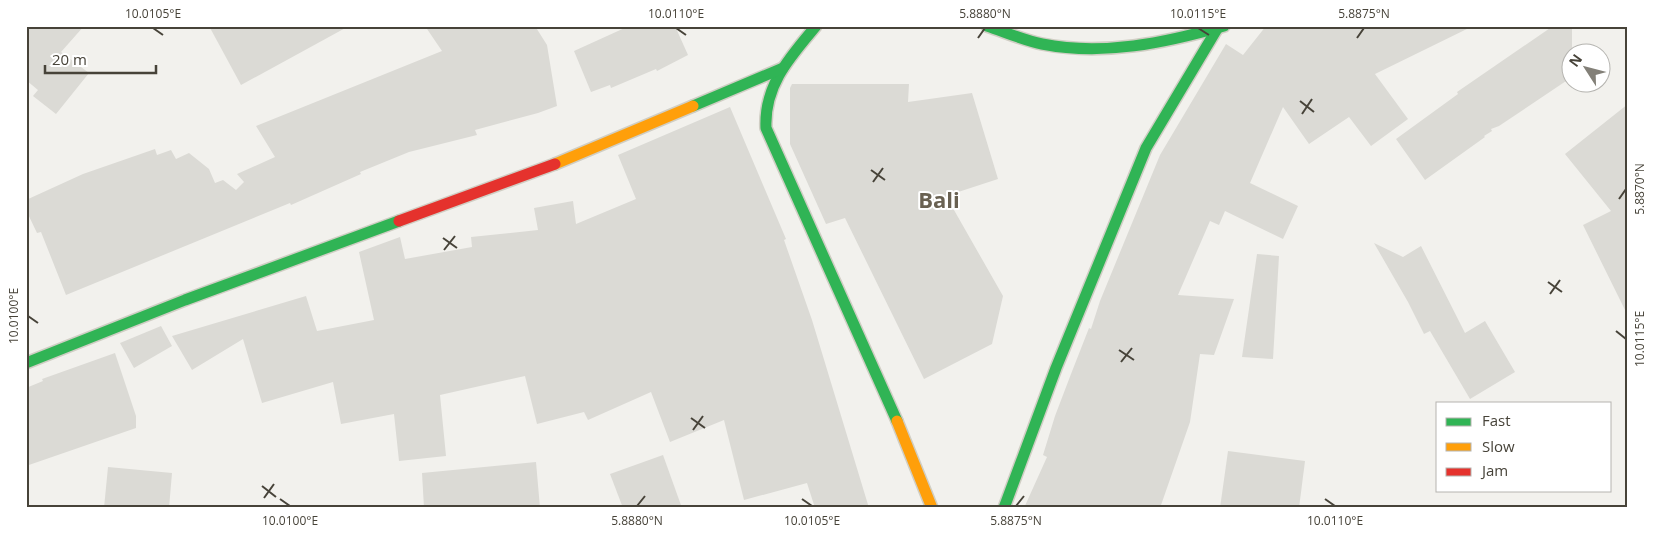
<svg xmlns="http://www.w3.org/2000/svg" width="1654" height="534" font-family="'Open Sans',sans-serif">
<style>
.building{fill:#dbdad5}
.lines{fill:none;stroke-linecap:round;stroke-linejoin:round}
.fast-casing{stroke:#d0cec4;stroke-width:14}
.slow-casing{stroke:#d0cec4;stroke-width:14}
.jam-casing{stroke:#d0cec4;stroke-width:14}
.fast{stroke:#30b455;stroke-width:11}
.slow{stroke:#ff9f0a;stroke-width:11}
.jam{stroke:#e5322d;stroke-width:11}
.ticks{fill:none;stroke:#474339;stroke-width:2}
.labels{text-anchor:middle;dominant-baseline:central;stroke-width:4;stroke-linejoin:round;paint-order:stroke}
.district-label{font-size:22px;font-weight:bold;fill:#696152;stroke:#fff}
.neatline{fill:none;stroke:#474339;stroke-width:2}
.ticks-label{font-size:12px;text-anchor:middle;fill:#474339}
</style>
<rect width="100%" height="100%" fill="#f2f1ed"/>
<g class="building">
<polygon points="26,26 84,26 61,52 89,73 56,114 33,96 38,90 26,80"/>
<polygon points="209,26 349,26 241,85"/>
<polygon points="425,26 535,26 547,45 557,106 538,113 475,130 477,135 409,152 360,172 361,174 291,205 290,203 66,295 41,232 37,233 26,210 26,200 83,174 155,149 157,155 171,150 176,159 189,153 209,169 215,183 223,180 236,190 244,182 237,174 275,157 256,126 442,51"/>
<polygon points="629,26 675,26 688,55 657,71 656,69 611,88 610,85 591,92 574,51"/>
<polygon points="1266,26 1473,26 1375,74 1408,119 1371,146 1349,117 1309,144 1283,107 1250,183 1298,206 1283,239 1225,211 1219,225 1210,221 1178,295 1234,299 1214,355 1200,354 1190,422 1160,508 1024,508 1047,457 1043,455 1055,416 1071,374 1089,328 1091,329 1100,301 1160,155 1226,44 1243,55"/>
<polygon points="1553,26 1572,26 1572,77 1499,126 1491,129 1492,131 1484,136 1485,137 1425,180 1396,139 1458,94 1457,92"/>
<polygon points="792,84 909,84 908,102 972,93 998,179 946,196 1003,296 992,344 924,379 845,218 826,224 790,144 790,88"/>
<polygon points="1628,104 1628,316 1583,225 1611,211 1565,154"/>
<polygon points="730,107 786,239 784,240 812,320 869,508 815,508 807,483 744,500 724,420 670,442 651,392 588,420 584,412 537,424 525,376 440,395 446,456 399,461 394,414 341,424 333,382 262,403 243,339 192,370 172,336 306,296 317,331 374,320 359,252 400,237 405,259 472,247 471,237 538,230 534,208 573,201 576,224 636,199 618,155"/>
<polygon points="1374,243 1403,257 1421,246 1465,333 1485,321 1515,372 1470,399 1430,331 1424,334 1408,302"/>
<polygon points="1257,254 1279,256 1273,359 1242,357"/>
<polygon points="161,326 172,346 134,368 120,343"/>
<polygon points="115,353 136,416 136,428 26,466 26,388 43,381 42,379"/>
<polygon points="1228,451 1305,461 1299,508 1220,508"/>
<polygon points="663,455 682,508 623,508 610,474"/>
<polygon points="536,462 540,508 424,508 422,473"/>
<polygon points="108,467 172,473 169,508 104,508"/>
</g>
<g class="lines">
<g class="fast-casing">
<g id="fast">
<path d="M816,26C790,57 764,85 766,128L897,421"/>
<path d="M987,26C1005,32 1023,40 1042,44C1103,56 1165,43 1224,26"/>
<polyline points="693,106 783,68"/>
<polyline points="26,363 185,300 399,221"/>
<polyline points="1004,508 1056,368 1146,148 1217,29"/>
</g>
</g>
<g class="slow-casing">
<g id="slow">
<polyline points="555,164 693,106"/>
<polyline points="897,421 932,508"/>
</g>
</g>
<g class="jam-casing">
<polyline id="jam" points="399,221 555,164"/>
</g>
<use href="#fast" class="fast"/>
<use href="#slow" class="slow"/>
<use href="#jam" class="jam"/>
</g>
<path class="ticks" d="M153,28L163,35M676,28L686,35M1198,28L1209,35M978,38L985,28M1357,38L1364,28M1300,101L1314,112M1302,114L1312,99M871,170L885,180M873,182L883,168M1619,199L1626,189M443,238L457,248M444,250L455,236M1548,282L1562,292M1550,294L1560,280M28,316L38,323M1616,331L1626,339M1119,350L1134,360M1121,362L1132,348M691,418L705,428M693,430L703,416M262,486L276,497M264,498L274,484M280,499L290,506M802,499L812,506M1325,499L1335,506M637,506L645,496M1016,506L1024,496"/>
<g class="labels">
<g class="district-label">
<text x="939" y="199">Bali</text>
</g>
</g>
<rect width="1654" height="534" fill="none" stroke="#ffffff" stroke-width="55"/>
<rect x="1436" y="402" width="175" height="90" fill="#ffffff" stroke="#b5b4b0"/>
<rect x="1446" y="418" width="25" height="8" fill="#30b455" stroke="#b5b4b0"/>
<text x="1482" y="426" font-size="15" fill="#474339">Fast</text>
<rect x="1446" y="443" width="25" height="8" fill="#ff9f0a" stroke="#b5b4b0"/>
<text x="1482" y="452" font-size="15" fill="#474339">Slow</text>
<rect x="1446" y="468" width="25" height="8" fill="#e5322d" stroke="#b5b4b0"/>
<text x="1482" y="476" font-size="15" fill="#474339">Jam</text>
<g transform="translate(1586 68) rotate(306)"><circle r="24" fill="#ffffff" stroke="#b5b4b0"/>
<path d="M0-4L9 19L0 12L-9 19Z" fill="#838078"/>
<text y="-8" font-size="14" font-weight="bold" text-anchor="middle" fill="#474339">N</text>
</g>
<path d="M45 65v8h111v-8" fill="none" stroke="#474339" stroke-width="2.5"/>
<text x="52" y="65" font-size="15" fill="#474339" stroke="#ffffff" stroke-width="4" paint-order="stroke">20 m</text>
<rect x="28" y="28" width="1598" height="478" class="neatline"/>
<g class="ticks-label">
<text x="153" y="18">10.0105°E</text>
<text x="676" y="18">10.0110°E</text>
<text x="985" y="18">5.8880°N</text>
<text x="1198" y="18">10.0115°E</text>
<text x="1364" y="18">5.8875°N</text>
<text transform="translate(1640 189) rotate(-90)" y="4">5.8870°N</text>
<text transform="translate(14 316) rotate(-90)" y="4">10.0100°E</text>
<text transform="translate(1640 339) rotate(-90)" y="4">10.0115°E</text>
<text x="290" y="525">10.0100°E</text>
<text x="637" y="525">5.8880°N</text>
<text x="812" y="525">10.0105°E</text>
<text x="1016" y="525">5.8875°N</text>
<text x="1335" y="525">10.0110°E</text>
</g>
</svg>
